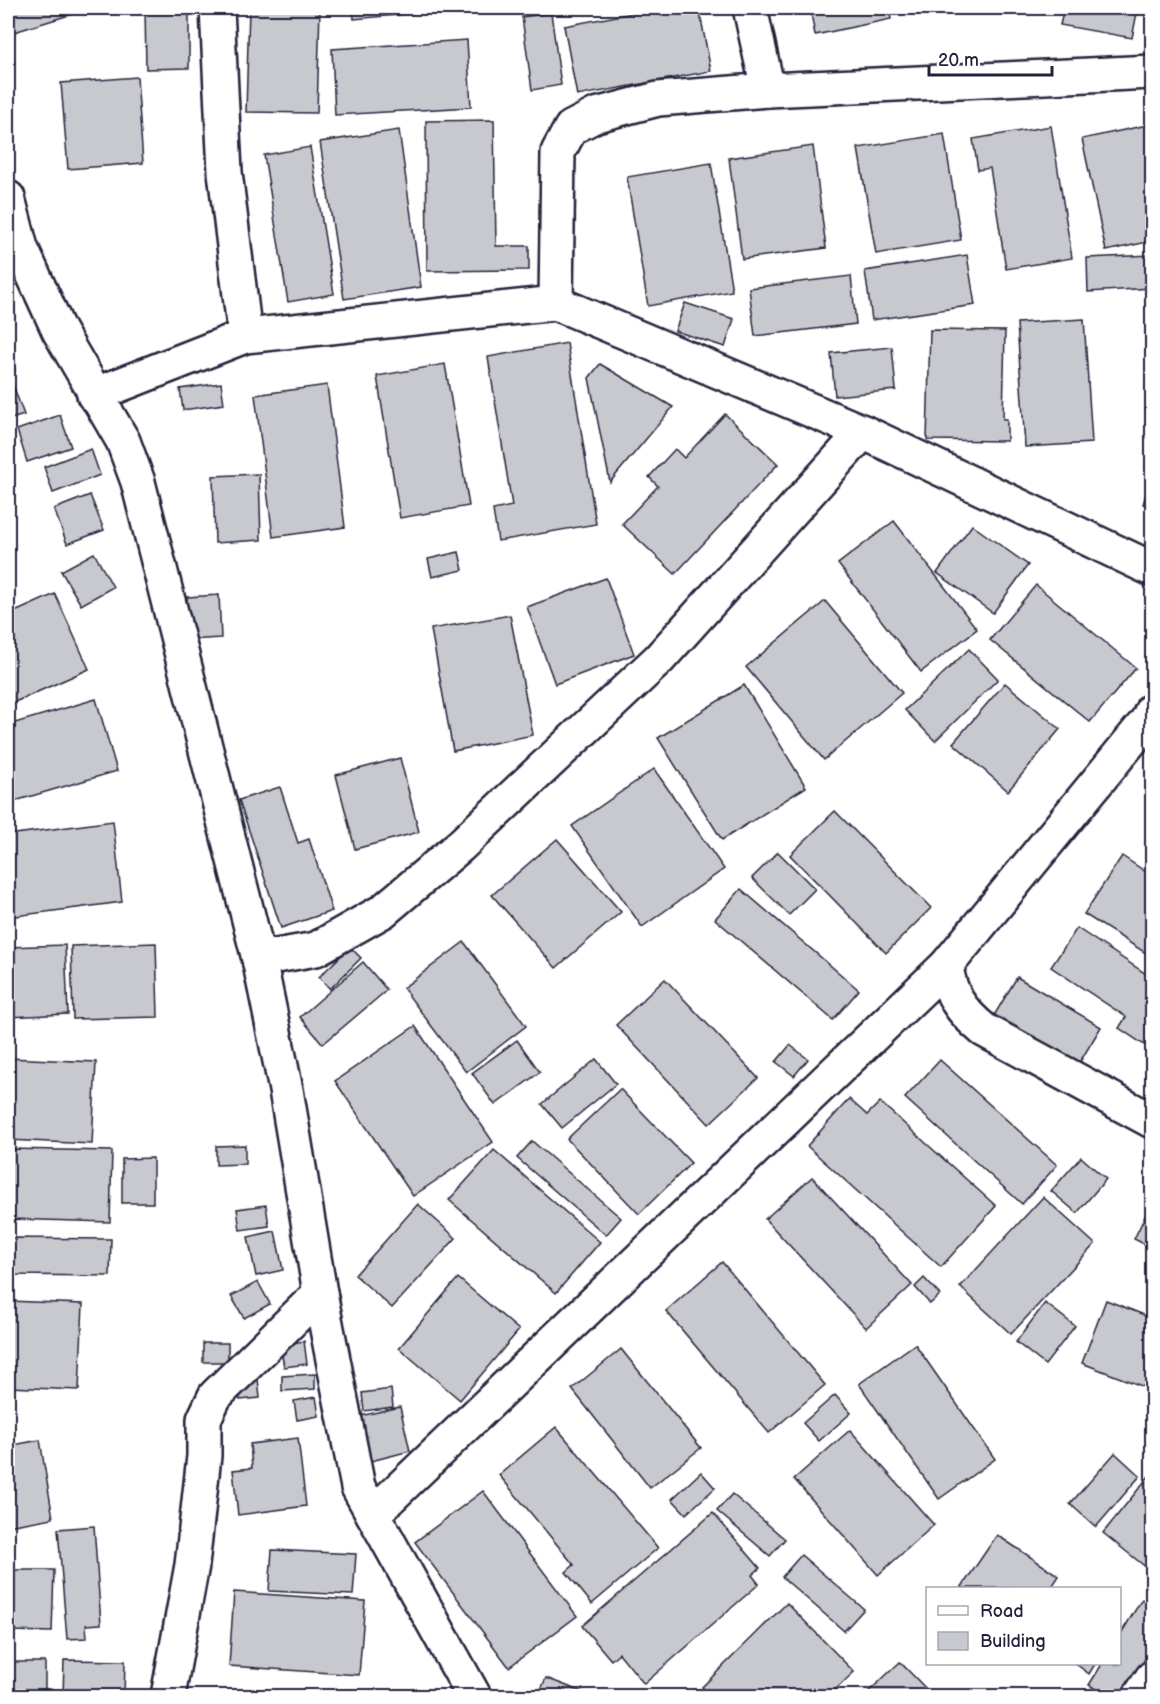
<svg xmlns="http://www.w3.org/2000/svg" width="1160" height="1704" font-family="'Balsamiq Sans',sans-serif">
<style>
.building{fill:#c8c8cf;stroke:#22223b;stroke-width:1.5}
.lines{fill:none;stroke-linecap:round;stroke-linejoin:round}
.minor-casing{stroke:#22223b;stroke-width:38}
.minor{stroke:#fff;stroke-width:33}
</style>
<rect width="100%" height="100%" fill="#fff"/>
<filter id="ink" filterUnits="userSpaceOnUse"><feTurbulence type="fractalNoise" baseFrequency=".0167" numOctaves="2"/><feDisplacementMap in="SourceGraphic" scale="12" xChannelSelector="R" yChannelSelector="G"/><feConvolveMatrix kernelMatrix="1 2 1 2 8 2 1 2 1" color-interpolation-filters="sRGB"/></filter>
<g filter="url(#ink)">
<g class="building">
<polygon points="8,8 92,8 11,33"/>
<polygon points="145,8 189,8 189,68 146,69"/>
<polygon points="249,8 320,8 317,113 246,112"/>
<polygon points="353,8 474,8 354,19"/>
<polygon points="659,8 699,8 711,71 577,96 564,26"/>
<polygon points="810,8 889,8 891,19 815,35"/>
<polygon points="1064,8 1138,8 1132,38 1060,25"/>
<polygon points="551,13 561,85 532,90 522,17"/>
<polygon points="467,40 471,107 335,115 332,49"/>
<polygon points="137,77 143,163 68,169 61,83"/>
<polygon points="494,120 496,246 529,246 529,270 427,271 426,121"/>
<polygon points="1152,124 1152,241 1106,251 1082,139"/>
<polygon points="1051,126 1072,258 1006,269 990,168 978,170 973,139"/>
<polygon points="399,130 421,287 344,299 320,142"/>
<polygon points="944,134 961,240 876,254 858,148"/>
<polygon points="813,146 826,248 742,259 729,158"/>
<polygon points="310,147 334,294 288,302 264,155"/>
<polygon points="711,163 732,291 648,306 627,177"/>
<polygon points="967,255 975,305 872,320 865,271"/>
<polygon points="1152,255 1152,288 1088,292 1087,258"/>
<polygon points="851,276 856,324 755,336 749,288"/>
<polygon points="685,303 734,319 725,347 675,331"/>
<polygon points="1084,319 1092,443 1025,447 1017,323"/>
<polygon points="930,330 1005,331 1003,419 1007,419 1007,441 927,440"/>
<polygon points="567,343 596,524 498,541 493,510 512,506 488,357"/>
<polygon points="892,347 896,390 835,396 831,353"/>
<polygon points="11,355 15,371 8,373 8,356"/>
<polygon points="445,364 469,506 400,518 377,376"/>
<polygon points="600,364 673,407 610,482 589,378"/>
<polygon points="221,383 224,404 183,410 180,389"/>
<polygon points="13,385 24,415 8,420 8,387"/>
<polygon points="327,385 345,527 273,537 255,395"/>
<polygon points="725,414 778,464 675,574 622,524 658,486 649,477 675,449 684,458"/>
<polygon points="60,415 71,447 27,462 17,430"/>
<polygon points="91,449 100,475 53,493 44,467"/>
<polygon points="259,474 261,540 215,543 213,476"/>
<polygon points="1152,475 1152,507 1143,504"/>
<polygon points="90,495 104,530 67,544 54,509"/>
<polygon points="894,521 977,629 921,672 838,564"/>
<polygon points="972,525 1028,565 993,613 937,573"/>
<polygon points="459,552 463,570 432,577 428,559"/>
<polygon points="94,553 113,587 81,605 61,571"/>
<polygon points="606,578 634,654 555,684 527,607"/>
<polygon points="1036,585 1136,668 1090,722 990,640"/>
<polygon points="55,594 89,669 8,705 8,615"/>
<polygon points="219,595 221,638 188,640 187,597"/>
<polygon points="825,601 902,693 824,760 746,667"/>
<polygon points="510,615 533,735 453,751 431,629"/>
<polygon points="969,649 998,679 935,741 905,710"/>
<polygon points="1005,683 1060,729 1008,791 953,743"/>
<polygon points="744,685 806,787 722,840 658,738"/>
<polygon points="96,699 117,771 8,803 8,725"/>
<polygon points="400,758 419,832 355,849 336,775"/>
<polygon points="654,769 724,869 642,927 572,826"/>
<polygon points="280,787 298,843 309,839 332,911 281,928 239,800"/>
<polygon points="835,811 931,908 886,953 790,855"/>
<polygon points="113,821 122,902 8,917 8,835"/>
<polygon points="557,839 621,912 556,968 492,895"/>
<polygon points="778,852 815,889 789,915 752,878"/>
<polygon points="1122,856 1152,876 1152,957 1084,914"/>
<polygon points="741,889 859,990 833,1020 715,919"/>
<polygon points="1077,928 1152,978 1152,1050 1119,1028 1126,1017 1051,967"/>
<polygon points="464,942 526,1026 466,1072 403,988"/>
<polygon points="156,943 158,1017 73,1019 71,946"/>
<polygon points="65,945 68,1014 8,1017 8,947"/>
<polygon points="350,947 361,958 330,989 319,977"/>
<polygon points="363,962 387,990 323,1044 300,1017"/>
<polygon points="1017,977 1101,1027 1072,1075 989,1024"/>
<polygon points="665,979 758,1078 709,1124 616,1025"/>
<polygon points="415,1026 493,1142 413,1196 335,1081"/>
<polygon points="517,1040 540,1072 495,1105 472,1073"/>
<polygon points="790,1045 808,1059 794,1076 776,1062"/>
<polygon points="8,1058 96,1062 92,1144 8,1140"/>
<polygon points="596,1059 616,1084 562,1128 542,1104"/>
<polygon points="940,1060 1057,1165 1022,1204 905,1098"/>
<polygon points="620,1089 691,1163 639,1214 567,1139"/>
<polygon points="849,1099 867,1115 880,1102 996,1206 941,1267 807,1146"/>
<polygon points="532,1141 621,1218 606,1235 517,1158"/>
<polygon points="245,1145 245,1164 216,1165 216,1146"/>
<polygon points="8,1149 112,1151 110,1222 8,1219"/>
<polygon points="494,1150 600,1242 556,1293 449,1200"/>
<polygon points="1081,1157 1106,1179 1077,1213 1051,1191"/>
<polygon points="153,1158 153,1203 122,1203 122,1159"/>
<polygon points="812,1177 912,1285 866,1328 765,1219"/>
<polygon points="1043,1197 1095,1244 1011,1334 960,1287"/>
<polygon points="1152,1202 1152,1248 1134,1239"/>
<polygon points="418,1204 456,1238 392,1308 355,1275"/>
<polygon points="266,1205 269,1226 240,1230 237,1209"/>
<polygon points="275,1231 283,1270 256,1276 248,1237"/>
<polygon points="8,1238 111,1239 110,1276 8,1275"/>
<polygon points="722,1262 825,1385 769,1433 666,1311"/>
<polygon points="458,1278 519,1330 460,1400 399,1348"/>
<polygon points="924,1278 940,1295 930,1304 915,1287"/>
<polygon points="258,1282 270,1304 244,1318 231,1296"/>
<polygon points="1106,1300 1152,1318 1152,1390 1082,1363"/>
<polygon points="8,1301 83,1304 79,1390 8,1387"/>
<polygon points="1045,1303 1075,1326 1045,1365 1016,1342"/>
<polygon points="304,1341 307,1364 284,1367 280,1345"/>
<rect x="203" y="1343" width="25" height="19"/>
<polygon points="915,1344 995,1459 939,1499 859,1384"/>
<polygon points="621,1349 701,1448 650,1488 572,1389"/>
<polygon points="315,1374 315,1389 282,1391 282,1376"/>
<polygon points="258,1379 260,1398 240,1400 238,1381"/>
<polygon points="391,1389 393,1407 364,1411 362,1393"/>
<polygon points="835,1395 851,1413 819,1441 803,1423"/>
<polygon points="316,1397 319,1416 297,1420 294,1401"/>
<polygon points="400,1407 410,1451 371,1461 360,1416"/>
<polygon points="556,1427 658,1548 592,1604 566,1572 574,1565 499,1475"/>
<polygon points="850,1430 934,1525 878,1575 794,1479"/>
<polygon points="298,1438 306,1506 238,1515 233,1470 252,1468 250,1444"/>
<polygon points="40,1440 53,1518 8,1526 8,1446"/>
<polygon points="1115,1453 1140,1476 1096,1527 1070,1504"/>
<polygon points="701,1472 715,1488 686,1514 672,1499"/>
<polygon points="1149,1476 1152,1480 1152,1572 1103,1533"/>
<polygon points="483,1491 577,1616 509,1667 415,1542"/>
<polygon points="732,1494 785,1539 770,1556 717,1511"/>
<polygon points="713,1513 760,1568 752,1575 759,1584 644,1684 619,1653 611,1660 582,1626"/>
<polygon points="94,1526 101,1624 86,1625 87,1638 67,1639 58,1529"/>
<polygon points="997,1535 1059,1576 1051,1588 961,1588"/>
<polygon points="272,1550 356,1554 353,1595 269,1591"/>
<polygon points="801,1555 864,1609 844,1631 782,1577"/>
<polygon points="8,1570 54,1570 52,1632 8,1631"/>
<polygon points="234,1592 365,1601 359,1675 229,1666"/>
<polygon points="1142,1599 1152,1606 1152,1648 1123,1696 1108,1696 1089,1685 1102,1664 1120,1664 1120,1635"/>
<polygon points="787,1603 854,1672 829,1696 711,1696 702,1687"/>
<polygon points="64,1660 125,1661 124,1696 63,1696"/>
<rect x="8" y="1662" width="37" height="34"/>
<polygon points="900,1662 933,1696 864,1696"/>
<polygon points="1076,1664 1095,1664 1089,1674"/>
<polygon points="546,1678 593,1696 538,1696"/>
<polygon points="234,1691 265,1692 265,1696 234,1696"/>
</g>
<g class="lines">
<g class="minor-casing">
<g id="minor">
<polyline points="217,8 225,172 245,336"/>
<polyline points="750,8 768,90"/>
<polyline points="8,198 21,248 59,331 123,441 138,482 259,959 286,1090 320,1293 358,1487 474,1696"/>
<polyline points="556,303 558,152 571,128 596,115 658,99 768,90 1152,72"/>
<polyline points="94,395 245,336 556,303 863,432 1152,569"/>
<polyline points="259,959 316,949 383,911 460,846 659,659 863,432"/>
<path d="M946,966C950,996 961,1011 984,1030L1152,1121"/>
<polyline points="373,1514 946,966 1147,721 1152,710"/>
<polyline points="168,1696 192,1565 204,1456 204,1419 215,1396 320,1293"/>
<polyline points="1140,1696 1152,1678"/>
</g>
</g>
<use href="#minor" class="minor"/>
</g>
</g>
<rect width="1160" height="1704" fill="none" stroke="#fff" stroke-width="30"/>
<rect x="15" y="15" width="1130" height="1674" fill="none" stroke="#22223b" stroke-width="2" filter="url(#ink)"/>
<rect x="926" y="1587" width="195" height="78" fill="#ffffff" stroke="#a7a7b1" stroke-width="1.5"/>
<rect x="938" y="1606" width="30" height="9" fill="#ffffff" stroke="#a7a7b1" stroke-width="1.5"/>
<text x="980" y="1617" font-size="18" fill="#22223b">Road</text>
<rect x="938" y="1632" width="30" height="18" fill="#c8c8cf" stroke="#a7a7b1" stroke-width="1.5"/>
<text x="980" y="1647" font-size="18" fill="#22223b">Building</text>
<path d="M929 66v9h123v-9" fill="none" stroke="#22223b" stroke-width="3"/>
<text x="938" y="66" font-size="18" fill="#22223b" stroke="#ffffff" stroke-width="4.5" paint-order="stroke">20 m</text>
</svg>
